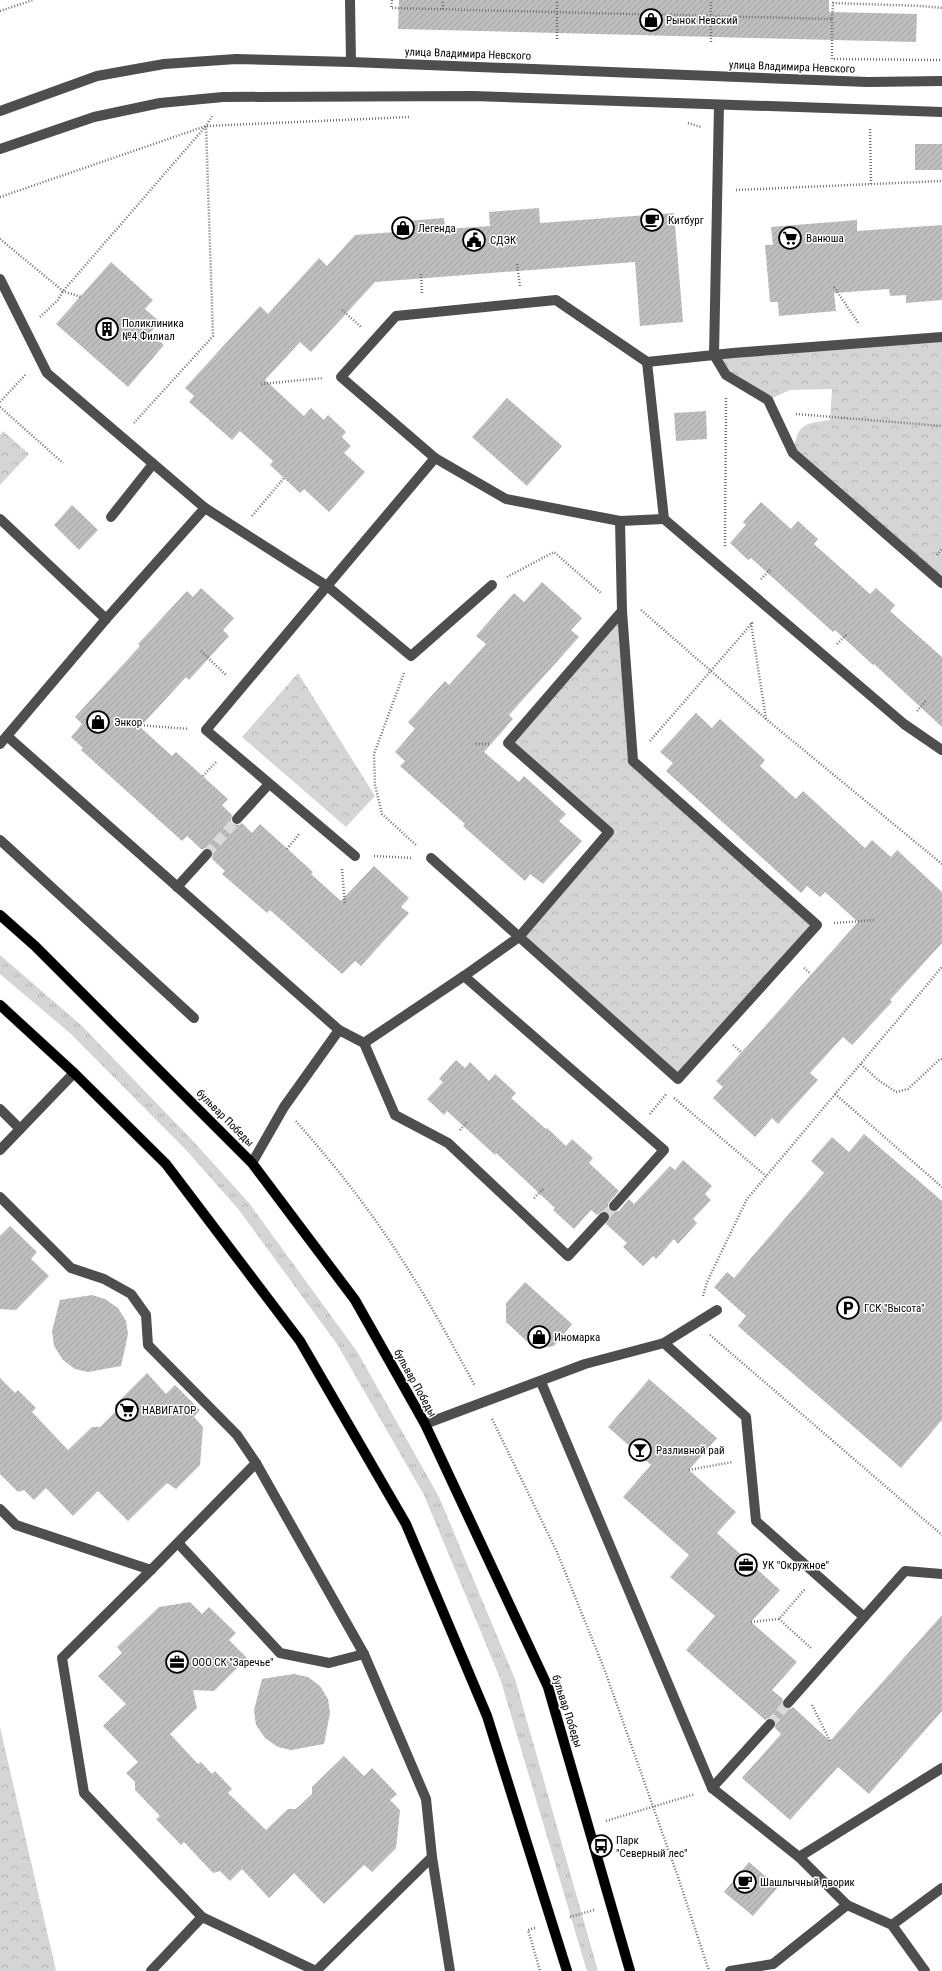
<svg xmlns="http://www.w3.org/2000/svg" width="942" height="1971" font-family="'Roboto Condensed',sans-serif">
<style>
.grass{fill:url(#grass-tufts)}
.forest{fill:url(#forest-crowns)}
.building{fill:url(#building-hatch)}
.lines{fill:none;stroke-linecap:round;stroke-linejoin:round}
.minor-tunnel{stroke:#d9d9d9;stroke-width:10;stroke-dasharray:10 5;stroke-linecap:butt}
.major-casing{stroke:#dbdbdb;stroke-width:11}
.path{stroke:#707070;stroke-width:2.5;stroke-dasharray:1 2;stroke-linecap:butt}
.minor{stroke:#4e4e4e;stroke-width:10}
.major{stroke:#000;stroke-width:10}
.labels{text-anchor:middle;dominant-baseline:central;stroke-width:3;stroke-linejoin:round;paint-order:stroke}
.poi-label{font-size:11px;fill:#000;stroke:#fff;text-anchor:start}
.street-label{font-size:11px;fill:#000;stroke:#fff}
</style>
<defs>
<pattern id="grass-tufts" width="24" height="20" patternUnits="userSpaceOnUse"><rect width="24" height="20" fill="#d5d5d5"/><path d="M3 7l-1-3M5 7V3M7 7l1-3M15 17l-1-3M17 17v-4M19 17l1-3" fill="none" stroke="#b5b5b5"/></pattern>
<pattern id="forest-crowns" width="20" height="18" patternUnits="userSpaceOnUse"><rect width="20" height="18" fill="#d5d5d5"/><path d="M2 6a3 3 0 1 1 6 0M12 15a3 3 0 1 1 6 0" fill="none" stroke="#b5b5b5"/></pattern>
<pattern id="building-hatch" width="6" height="6" patternUnits="userSpaceOnUse"><rect width="6" height="6" fill="#bebebe"/><path d="M-1 1l2-2M0 6l6-6M5 7l2-2" fill="none" stroke="#a2a2a2"/></pattern>
</defs>
<rect width="100%" height="100%" fill="#fff"/>
<polygon class="grass" points="0,955 81,1025 194,1142 249,1203 358,1353 439,1497 515,1679 598,1971 587,1971 500,1678 424,1495 337,1344 239,1210 187,1151 71,1034 0,974"/>
<g class="forest">
<path d="M942,337V583L793,453C798,424 802,424 830,420L832,389L790,390L768,400L726,375L714,355Z"/>
<polygon points="3,431 29,454 0,485 0,435"/>
<polygon points="622,611 633,761 817,925 678,1079 519,937 608,832 508,743"/>
<polygon points="298,673 375,796 346,827 242,737"/>
<polygon points="0,1727 54,1962 56,1971 0,1971"/>
</g>
<g class="building">
<polygon points="399,0 829,0 829,12 917,14 916,42 398,29"/>
<rect x="915" y="144" width="27" height="26"/>
<polygon points="539,208 540,223 674,213 683,322 640,326 635,262 375,282 311,352 300,342 265,380 304,416 311,408 324,420 328,415 346,432 342,437 351,446 344,453 365,472 329,512 304,489 300,493 284,478 270,465 273,461 240,431 232,440 189,402 194,396 185,388 260,306 268,314 319,258 327,266 355,235 395,232 395,222 444,218 445,229 490,226 489,212"/>
<polygon points="857,220 857,231 942,225 942,300 906,303 906,295 890,296 889,289 834,293 836,311 779,316 778,302 770,302 765,245 773,245 771,227"/>
<polygon points="111,262 153,300 145,309 160,322 150,333 164,345 128,387 56,324"/>
<polygon points="507,398 562,446 527,486 472,437"/>
<polygon points="706,411 707,439 676,441 674,413"/>
<polygon points="761,502 791,529 798,521 818,539 814,544 870,594 876,588 895,605 890,611 942,657 942,727 874,664 873,665 835,630 833,632 751,558 748,560 730,543 746,525 743,522"/>
<polygon points="72,505 98,530 79,550 54,525"/>
<polygon points="542,582 582,618 571,630 579,637 509,715 513,719 484,752 519,782 524,776 566,814 559,821 582,841 543,884 530,874 525,881 463,826 465,824 400,766 405,761 395,752 415,729 408,722 445,681 449,685 486,644 476,636 514,593 524,602"/>
<polygon points="201,588 234,618 223,630 229,636 189,680 186,677 140,727 172,756 176,752 228,799 222,805 232,815 231,821 233,824 239,825 242,823 252,833 260,824 313,872 311,874 341,901 374,866 409,898 401,907 409,913 361,966 355,961 342,974 270,910 267,913 222,874 225,871 212,859 213,852 211,849 205,848 202,850 187,836 182,841 81,750 83,748 71,737 82,724 75,717 140,646 138,644 187,591 193,597"/>
<polygon points="696,713 712,728 720,719 765,760 760,766 796,799 803,791 865,848 872,840 891,857 897,850 942,892 942,943 890,1000 892,1002 852,1045 843,1037 810,1073 818,1080 778,1124 772,1118 755,1137 713,1098 723,1087 716,1081 858,922 825,892 820,897 807,886 801,893 666,771 673,763 660,752"/>
<polygon points="456,1060 465,1068 470,1062 489,1081 495,1074 516,1093 511,1098 546,1129 547,1128 566,1146 572,1139 593,1158 589,1163 619,1191 608,1204 608,1208 612,1212 619,1211 629,1199 634,1204 670,1166 675,1170 683,1160 712,1186 705,1194 711,1200 693,1219 697,1223 678,1244 674,1239 656,1259 653,1256 643,1266 623,1247 627,1243 606,1224 610,1218 608,1212 602,1211 597,1215 591,1210 574,1229 553,1210 555,1208 496,1153 495,1155 447,1111 444,1115 427,1099 443,1082 439,1079"/>
<polygon points="864,1134 942,1201 942,1420 901,1468 738,1326 746,1316 714,1287 727,1272 734,1278 824,1173 811,1161 832,1137 849,1152"/>
<polygon points="10,1226 37,1252 31,1259 49,1276 16,1310 0,1309 0,1236"/>
<polygon points="525,1282 572,1324 554,1346 535,1349 506,1322 506,1303"/>
<polygon points="92,1295 105,1299 118,1308 126,1321 128,1334 121,1366 88,1372 75,1369 63,1360 54,1346 52,1331 60,1300"/>
<polygon points="147,1373 166,1394 175,1385 200,1410 194,1417 203,1427 200,1465 176,1489 167,1483 128,1521 98,1491 73,1516 46,1488 34,1500 24,1490 18,1492 0,1474 0,1378 15,1393 18,1390 36,1408 32,1412 68,1450 92,1427 100,1427 115,1412 115,1405"/>
<polygon points="649,1379 717,1438 689,1470 736,1512 717,1533 780,1590 751,1622 797,1662 772,1690 783,1699 782,1705 784,1708 790,1709 793,1707 830,1741 942,1615 942,1711 869,1794 838,1767 790,1820 742,1778 781,1734 775,1728 776,1722 774,1719 768,1718 765,1720 686,1650 715,1616 670,1577 689,1555 623,1497 651,1465 608,1427"/>
<polygon points="190,1602 202,1614 209,1607 236,1633 229,1640 247,1658 214,1691 193,1690 197,1708 170,1734 198,1764 201,1762 212,1774 215,1771 232,1789 228,1793 266,1830 288,1809 296,1809 312,1794 312,1787 344,1756 364,1776 372,1768 397,1794 390,1800 400,1810 396,1848 372,1872 364,1865 324,1904 294,1873 269,1898 242,1869 230,1881 220,1871 213,1873 184,1842 181,1845 156,1819 160,1816 135,1790 135,1782 126,1773 138,1762 103,1726 126,1704 98,1676 122,1653 117,1647 159,1607"/>
<polygon points="294,1674 308,1677 320,1686 328,1699 330,1713 324,1744 291,1750 278,1747 265,1738 256,1725 254,1710 262,1679"/>
<polygon points="749,1862 778,1887 753,1916 724,1892"/>
</g>
<g class="lines">
<g class="minor-tunnel">
<polyline points="207,854 237,819"/>
<polyline points="604,1217 614,1206"/>
<polyline points="770,1724 788,1703"/>
</g>
<g class="major-casing">
<g id="major">
<polyline points="0,915 35,946 252,1163 355,1300 425,1424 548,1687 630,1971"/>
<polyline points="0,1005 74,1073 166,1164 300,1341 406,1524 487,1716 567,1971"/>
</g>
</g>
<g class="path">
<polyline points="392,0 391,8 832,19 833,3 922,6 942,8"/>
<polyline points="443,9 443,0"/>
<polyline points="0,11 33,0"/>
<polyline points="832,19 832,59 942,60"/>
<polyline points="557,39 557,0"/>
<polyline points="711,42 711,0"/>
<polyline points="688,123 701,127"/>
<polyline points="870,129 871,184"/>
<polyline points="736,190 942,181"/>
<polyline points="0,197 206,126 410,117"/>
<polyline points="0,239 63,291 81,297"/>
<polyline points="517,264 520,286"/>
<polyline points="421,274 422,295"/>
<polyline points="834,287 859,324"/>
<polyline points="342,310 361,327"/>
<polyline points="40,317 58,300 63,291 206,126 212,116"/>
<polyline points="261,384 323,378"/>
<polyline points="0,402 26,374"/>
<polyline points="0,407 63,463"/>
<polyline points="796,414 942,426"/>
<polyline points="134,423 213,336 206,126"/>
<polyline points="252,516 284,478"/>
<polyline points="725,546 726,397"/>
<polyline points="937,555 942,549"/>
<polyline points="507,577 554,552 602,594"/>
<polyline points="761,579 771,569"/>
<polyline points="641,610 766,719 942,864"/>
<polyline points="751,623 766,719"/>
<polyline points="837,644 847,634"/>
<polyline points="201,651 227,676"/>
<polyline points="404,673 374,754 375,785 382,814 417,846"/>
<polyline points="917,711 926,701"/>
<polyline points="138,725 189,729"/>
<polyline points="650,741 754,621"/>
<polyline points="476,744 490,744"/>
<polyline points="203,776 216,762"/>
<polyline points="287,849 299,834"/>
<polyline points="374,856 413,858"/>
<polyline points="342,869 345,905"/>
<polyline points="834,923 876,920"/>
<polyline points="804,968 811,974"/>
<polyline points="733,1045 742,1053"/>
<polyline points="861,1064 878,1080 896,1092 908,1089 939,1060 942,1059"/>
<polyline points="835,1094 942,1187"/>
<polyline points="674,1098 766,1176"/>
<polyline points="650,1114 667,1093"/>
<path d="M296,1121C329,1159 361,1198 389,1240C421,1287 448,1336 475,1386"/>
<polyline points="460,1130 468,1121"/>
<polyline points="534,1198 544,1188"/>
<polyline points="703,1296 707,1282 747,1199 942,967"/>
<polyline points="710,1335 942,1535"/>
<polyline points="492,1419 557,1552 605,1671 678,1877 709,1971"/>
<polyline points="689,1470 732,1462"/>
<polyline points="779,1619 812,1649"/>
<polyline points="751,1622 779,1619 805,1589"/>
<polyline points="812,1705 830,1741"/>
<polyline points="606,1821 695,1794"/>
<polyline points="570,1917 594,1910"/>
<polyline points="535,1928 528,1930 540,1971"/>
</g>
<g class="minor">
<polyline points="350,0 351,62"/>
<polyline points="719,105 714,355 726,375 768,400 793,453 942,583"/>
<polyline points="0,111 97,76 164,64 236,59 351,62 868,82 942,81"/>
<polyline points="0,149 94,117 160,103 223,97 473,96 942,112"/>
<polyline points="0,279 47,373 205,508 327,586 435,458 506,499 620,521 664,519"/>
<polyline points="647,362 664,519 904,724 942,750"/>
<polyline points="435,458 341,377 396,316 556,300 647,362 733,353 942,337"/>
<polyline points="111,517 153,464"/>
<polyline points="0,519 106,619"/>
<polyline points="7,736 339,1030 364,1043 395,1115 448,1143 568,1256 604,1217"/>
<polyline points="0,744 106,619 205,508"/>
<polyline points="237,819 269,784"/>
<polyline points="0,840 194,1018"/>
<polyline points="355,856 206,730 327,586 411,656 492,585"/>
<polyline points="431,858 678,1079 817,925 633,761 622,611 620,521"/>
<polyline points="177,887 207,854"/>
<polyline points="464,976 664,1150 614,1206"/>
<polyline points="364,1043 464,976 519,937 609,832 508,743 622,611"/>
<polyline points="0,1109 20,1129"/>
<polyline points="0,1150 74,1073"/>
<polyline points="252,1163 284,1107 339,1030"/>
<polyline points="0,1197 71,1268 104,1279 131,1294 146,1315 148,1345 237,1435 256,1463 364,1654 426,1799 432,1857 450,1971"/>
<polyline points="664,1343 717,1310"/>
<polyline points="541,1382 712,1788"/>
<polyline points="425,1424 585,1364 664,1343 746,1417 756,1521 864,1617"/>
<polyline points="0,1509 16,1525 151,1570 256,1463"/>
<polyline points="178,1543 280,1653 329,1663 364,1654"/>
<polyline points="151,1570 62,1658 84,1793 202,1917 316,1971 432,1857"/>
<polyline points="788,1703 905,1571 942,1574"/>
<polyline points="770,1724 712,1788 799,1857 847,1905"/>
<polyline points="799,1857 942,1768"/>
<polyline points="892,1925 942,1888"/>
<polyline points="151,1971 202,1917"/>
<polyline points="730,1971 773,1964 847,1905 892,1925 925,1971"/>
</g>
<use href="#major" class="major"/>
</g>
<defs>
<g id="shop-ring" transform="scale(1.15)"><circle r="9.5" fill="#fff" stroke="#000" stroke-width="1.5"/><path d="M-5-2.5h2.3a2.7 3.5 0 0 1 5.4 0H5L5.5 6h-11ZM-1.5-2.5h3a1.5 2.3 0 0 0-3 0Z" fill="#000"/></g>
<g id="cafe-ring" transform="scale(1.15)"><circle r="9.5" fill="#fff" stroke="#000" stroke-width="1.5"/><path d="M-5.5-4.5H6V0H3Q3 3.5 0 3.5H-2.5Q-5.5 3.5-5.5 0ZM3-3.2v2h1.7v-2ZM-6 4.5H4V6H-6Z" fill="#000"/></g>
<g id="supermarket-ring" transform="scale(1.15)"><circle r="9.5" fill="#fff" stroke="#000" stroke-width="1.5"/><path d="M-6-5.5h2.5l.6 2H6L4.5 2H-2.5L-4.4-4H-6ZM-1.5 3.2a1.3 1.3 0 1 0 .1 0ZM3 3.2a1.3 1.3 0 1 0 .1 0Z" fill="#000"/></g>
<g id="civic-ring" transform="scale(1.15)"><circle r="9.5" fill="#fff" stroke="#000" stroke-width="1.5"/><path d="M-.6-6.5H3V-4.5H.6V-3L4-1V1h2V6H-6V1h2V-1L-.6-3ZM-1.2 2.5V6h2.4V2.5Z" fill="#000"/></g>
<g id="building-ring" transform="scale(1.15)"><circle r="9.5" fill="#fff" stroke="#000" stroke-width="1.5"/><path d="M-4-6H4V6H1V3H-1V6H-4ZM-2.5-4.3h1.7v1.8h-1.7ZM.8-4.3h1.7v1.8H.8ZM-2.5-1h1.7V.8h-1.7ZM.8-1h1.7V.8H.8Z" fill="#000"/></g>
<g id="parking-ring" transform="scale(1.15)"><circle r="9.5" fill="#fff" stroke="#000" stroke-width="1.5"/><path d="M-3.5-5.5H1a3.5 3.5 0 0 1 0 7H-1V5.5H-3.5ZM-1-3.4V-.6H.8a1.4 1.4 0 0 0 0-2.8Z" fill="#000"/></g>
<g id="bar-ring" transform="scale(1.15)"><circle r="9.5" fill="#fff" stroke="#000" stroke-width="1.5"/><path d="M-6-5H6L.8 .8V4.5H3.5V6h-7V4.5H-.8V.8Z" fill="#000"/></g>
<g id="office-ring" transform="scale(1.15)"><circle r="9.5" fill="#fff" stroke="#000" stroke-width="1.5"/><path d="M-6-3h4V-5.5h4V-3h4V5H-6ZM-1-4.5V-3h2v-1.5ZM-6 0V1H6V0Z" fill="#000"/></g>
<g id="bus-ring" transform="scale(1.15)"><circle r="9.5" fill="#fff" stroke="#000" stroke-width="1.5"/><path d="M-5-6H5V4H4V6H2V4H-2V6H-4V4H-5ZM-3.5-4V0h7V-4ZM-3.5 1.2v1.5H-2V1.2ZM2 1.2v1.5H3.5V1.2Z" fill="#000"/></g>
</defs>
<g fill-rule="evenodd">
<use href="#shop-ring" x="651" y="20"/>
<use href="#cafe-ring" x="652" y="220"/>
<use href="#shop-ring" x="403" y="228"/>
<use href="#supermarket-ring" x="790" y="238"/>
<use href="#civic-ring" x="474" y="240"/>
<use href="#building-ring" x="107" y="329"/>
<use href="#shop-ring" x="98" y="722"/>
<use href="#parking-ring" x="848" y="1308"/>
<use href="#shop-ring" x="539" y="1337"/>
<use href="#supermarket-ring" x="127" y="1410"/>
<use href="#bar-ring" x="640" y="1450"/>
<use href="#office-ring" x="746" y="1565"/>
<use href="#office-ring" x="177" y="1662"/>
<use href="#bus-ring" x="601" y="1846"/>
<use href="#cafe-ring" x="745" y="1882"/>
</g>
<g class="labels">
<g class="poi-label">
<text x="666" y="20">Рынок Невский</text>
<text x="668" y="220">Китбург</text>
<text x="418" y="228">Легенда</text>
<text x="806" y="238">Ванюша</text>
<text x="490" y="240">СДЭК</text>
<text x="122" y="323">Поликлиника<tspan x="122" dy="13">№4 Филиал</tspan></text>
<text x="114" y="722">Энкор</text>
<text x="864" y="1308">ГСК "Высота"</text>
<text x="554" y="1337">Иномарка</text>
<text x="142" y="1410">НАВИГАТОР</text>
<text x="656" y="1450">Разливной рай</text>
<text x="762" y="1565">УК "Окружное"</text>
<text x="192" y="1662">ООО СК "Заречье"</text>
<text x="616" y="1840">Парк<tspan x="616" dy="13">"Северный лес"</tspan></text>
<text x="760" y="1882">Шашлычный дворик</text>
</g>
<g class="street-label">
<text transform="translate(468 54) rotate(2)">улица Владимира Невского</text>
<text transform="translate(792 67) rotate(2)">улица Владимира Невского</text>
<text transform="translate(225 1118) rotate(45)">бульвар Победы</text>
<text transform="translate(415 1383) rotate(61)">бульвар Победы</text>
<text transform="translate(567 1711) rotate(72)">бульвар Победы</text>
</g>
</g>
</svg>
